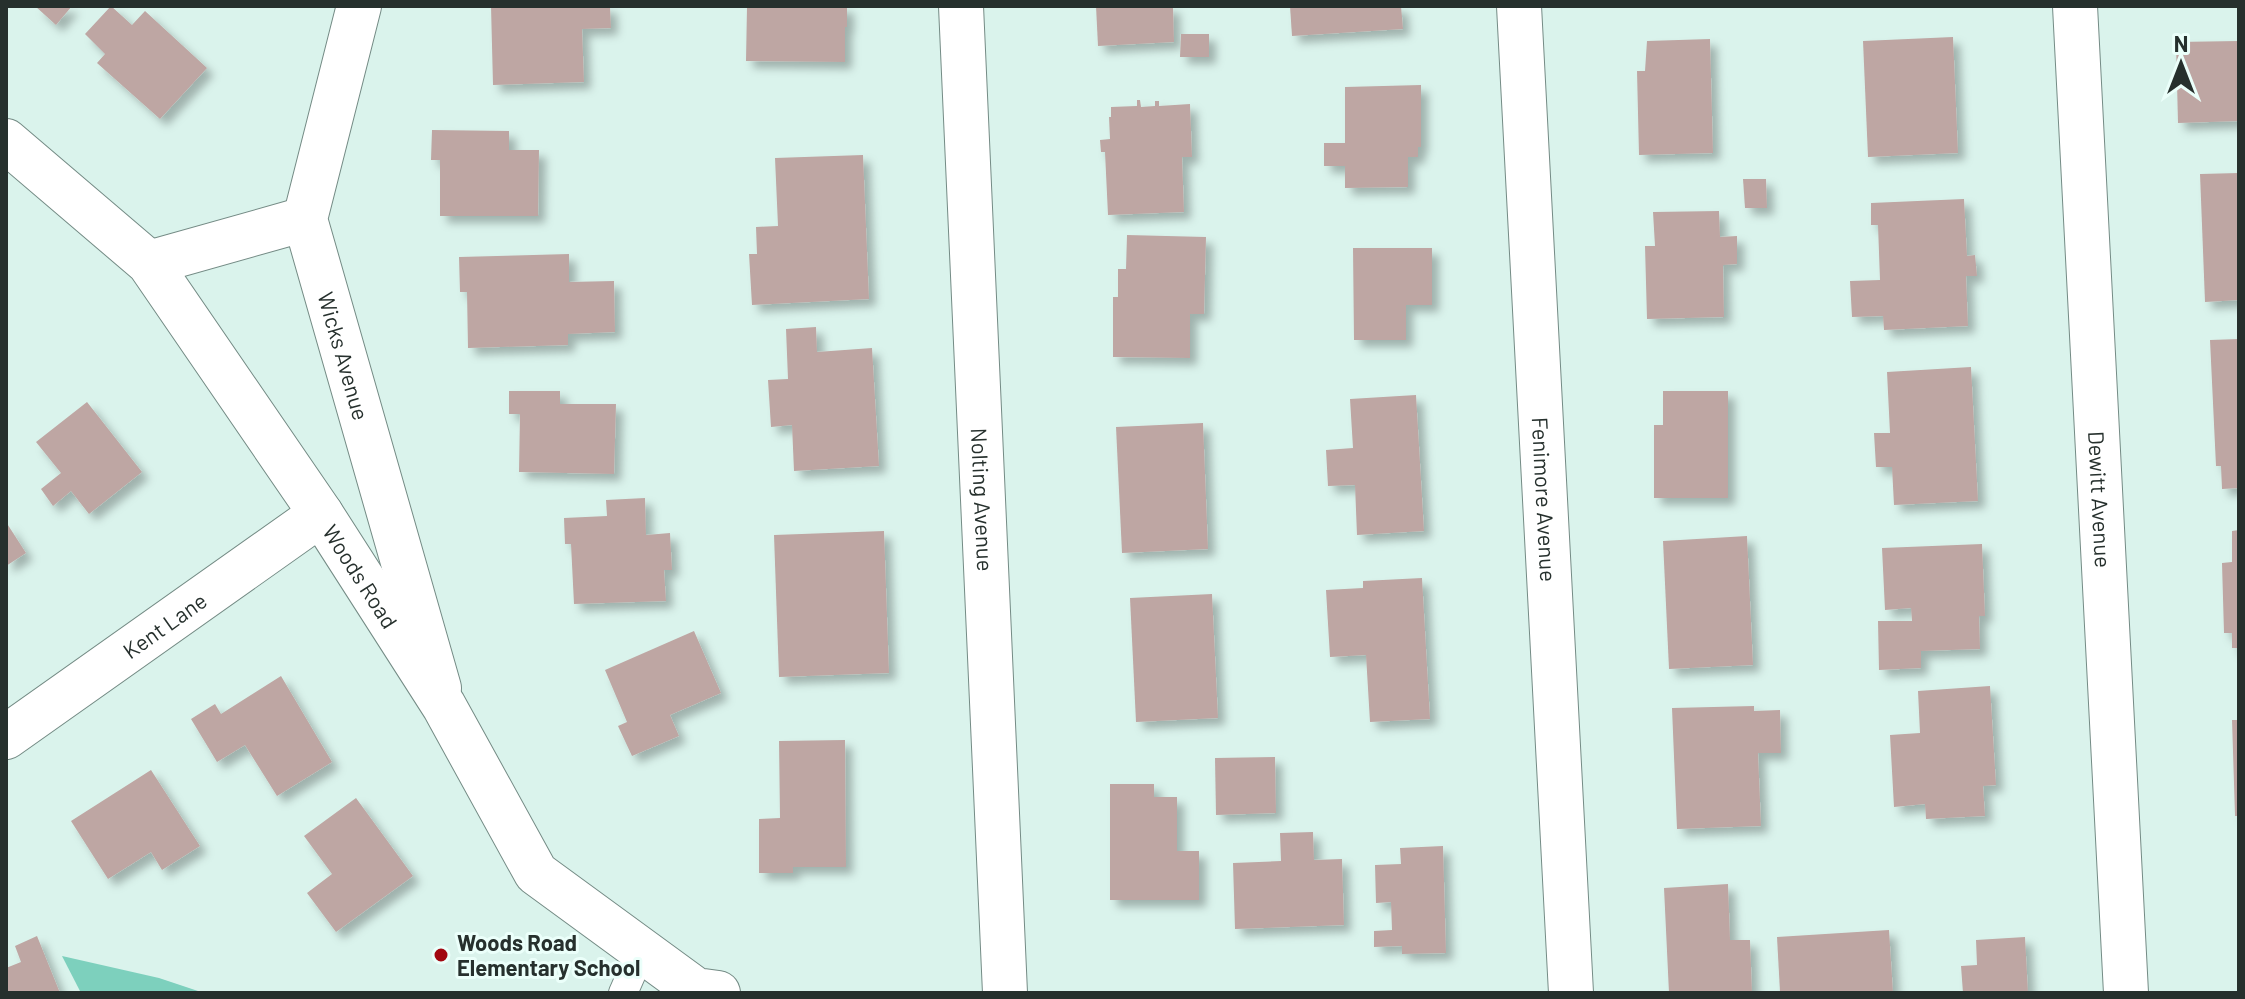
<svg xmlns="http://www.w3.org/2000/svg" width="2245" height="999" font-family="Barlow,sans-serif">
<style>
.green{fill:#7dd0bd}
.building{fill:#bea6a3;filter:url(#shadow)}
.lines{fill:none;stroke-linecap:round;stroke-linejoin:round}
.service-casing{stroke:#748b85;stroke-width:30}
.minor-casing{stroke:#748b85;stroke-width:46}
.tertiary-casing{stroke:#748b85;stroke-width:46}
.service{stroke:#fff;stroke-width:28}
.minor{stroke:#fff;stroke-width:44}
.tertiary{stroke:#fff;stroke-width:44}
.poi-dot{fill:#a20710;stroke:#ebfffa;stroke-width:3}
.labels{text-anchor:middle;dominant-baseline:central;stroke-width:6;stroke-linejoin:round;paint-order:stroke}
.street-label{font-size:22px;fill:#26302d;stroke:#ebfffa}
.poi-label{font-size:22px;font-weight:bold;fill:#26302d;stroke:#ebfffa;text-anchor:start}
</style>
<defs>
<filter id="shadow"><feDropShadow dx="7" dy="7" stdDeviation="4" flood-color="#0004"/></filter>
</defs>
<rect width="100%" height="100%" fill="#daf3ec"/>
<polygon class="green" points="62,956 159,978 204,993 81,993"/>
<g class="building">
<polygon points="35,6 72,6 56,25"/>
<polygon points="111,6 132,25 145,11 207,68 160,119 97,63 105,54 85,34"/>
<polygon points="491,6 610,6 611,28 582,29 584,82 493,85"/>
<polygon points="781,6 847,6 847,27 845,27 845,62 746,61 747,7"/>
<polygon points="1096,6 1173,6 1174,42 1098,46"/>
<polygon points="1290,6 1401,6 1403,29 1292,36"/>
<polygon points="1181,34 1209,34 1209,57 1180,57"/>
<polygon points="1953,37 1958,153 1868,157 1863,41"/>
<polygon points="1710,39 1713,153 1639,155 1637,71 1645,71 1647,41"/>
<polygon points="2239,41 2239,121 2178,123 2176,42"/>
<polygon points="1421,85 1421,147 1418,147 1418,157 1408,157 1408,187 1345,188 1345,166 1324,166 1324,143 1345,143 1345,87"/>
<polygon points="1137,100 1140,100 1141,107 1155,106 1155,101 1159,101 1159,106 1190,104 1192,157 1182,157 1184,212 1108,215 1105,152 1101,152 1100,140 1110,139 1109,117 1111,117 1111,107 1137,106"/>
<polygon points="432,130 509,131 509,150 539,150 538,216 440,216 440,160 431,160"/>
<polygon points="863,155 869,299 752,305 749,254 757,254 756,227 778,226 775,158"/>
<polygon points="2239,173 2239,300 2205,302 2200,174"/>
<polygon points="1743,179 1766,179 1767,208 1745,208"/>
<polygon points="1964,199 1967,256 1975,255 1977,276 1966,276 1968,326 1884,330 1883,316 1852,317 1850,281 1880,280 1878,225 1871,225 1871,203"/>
<polygon points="1719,211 1720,237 1737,236 1737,264 1723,265 1724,317 1647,319 1645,246 1655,246 1653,212"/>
<polygon points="1127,235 1206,237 1204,314 1190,314 1190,358 1113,357 1113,297 1118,297 1118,269 1126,269"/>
<polygon points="1353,248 1432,248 1432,305 1406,305 1406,340 1354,340"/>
<polygon points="569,254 569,282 614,281 615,332 568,334 568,345 468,348 467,292 460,292 459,257"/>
<polygon points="816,327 817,352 872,348 879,466 794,471 792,425 771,427 768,380 788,379 786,329"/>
<polygon points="2239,339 2239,488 2222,489 2221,466 2216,466 2210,340"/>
<polygon points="1971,367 1978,501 1894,505 1892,467 1876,467 1874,433 1890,433 1887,372"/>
<polygon points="509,391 560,391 560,404 616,404 614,474 519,472 520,414 509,414"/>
<polygon points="1663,391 1728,391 1728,498 1654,498 1654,425 1663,425"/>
<polygon points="1416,395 1424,531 1357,535 1355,485 1328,486 1326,450 1353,448 1350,399"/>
<polygon points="87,402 142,472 89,514 71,491 53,506 41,489 61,473 36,442"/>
<polygon points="1203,423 1208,549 1122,553 1116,427"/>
<polygon points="645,498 646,535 670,533 672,570 664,570 666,601 574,604 571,544 565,544 564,518 607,516 606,500"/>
<polygon points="6,522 26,553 6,566"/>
<polygon points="2239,530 2239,648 2232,648 2232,633 2224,633 2222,563 2232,562 2232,531"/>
<polygon points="884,531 889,673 779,677 774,535"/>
<polygon points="1747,536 1753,665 1669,669 1663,541"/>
<polygon points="1982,544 1985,616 1979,616 1980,649 1921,651 1921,668 1879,670 1878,621 1912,621 1911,608 1885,610 1882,548"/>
<polygon points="1422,578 1430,719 1370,722 1366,655 1330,657 1326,590 1363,588 1363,581"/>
<polygon points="1212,594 1218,718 1136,722 1130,598"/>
<polygon points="694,631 721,693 670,715 679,736 632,756 618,726 627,722 605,670"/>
<polygon points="281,676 332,762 277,796 245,745 217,762 191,719 215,704 221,714"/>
<polygon points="1990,686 1996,785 1983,786 1985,816 1926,819 1925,804 1894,807 1890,735 1920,733 1918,691"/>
<polygon points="1754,706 1754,711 1780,710 1781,753 1758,753 1761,826 1677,829 1672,708"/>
<polygon points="2232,720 2239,720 2239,816 2235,816"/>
<polygon points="845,740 846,867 793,867 793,873 759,873 759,819 780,818 779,741"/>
<polygon points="1275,757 1276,813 1216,815 1215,758"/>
<polygon points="151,770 200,846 162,870 151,852 108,879 71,821"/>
<polygon points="1110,784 1154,784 1154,797 1177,797 1177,851 1199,851 1199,900 1110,900"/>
<polygon points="356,798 413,876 336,932 307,893 332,874 304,836"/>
<polygon points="1313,832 1314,860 1342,859 1344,925 1235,929 1233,863 1281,861 1280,833"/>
<polygon points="1443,846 1446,953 1402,954 1402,946 1374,947 1374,931 1392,930 1391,902 1376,903 1375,865 1401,864 1400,848"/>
<polygon points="1728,884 1730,940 1750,940 1752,993 1669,993 1664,888"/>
<polygon points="1889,930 1893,993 1780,992 1777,937"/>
<polygon points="37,936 60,993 6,993 6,968 21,962 15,946"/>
<polygon points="2025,937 2028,993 1963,993 1961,966 1977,965 1976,940"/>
</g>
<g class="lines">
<g class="service-casing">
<polyline id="service" points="623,993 642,950"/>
</g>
<g class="minor-casing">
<g id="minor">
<path id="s1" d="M359,6L305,219L439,688"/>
<path id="s2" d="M961,6L1005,993"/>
<path id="s3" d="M1519,6L1571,993"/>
<path id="s4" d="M2075,6L2126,993"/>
<polyline points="149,263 305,219"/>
<path id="s5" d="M6,737L321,514"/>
</g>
</g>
<g class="tertiary-casing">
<g id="tertiary">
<path id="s6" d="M6,141L149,263L321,514L444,706L536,873L696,990L718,993"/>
</g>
</g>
<use href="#service" class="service"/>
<use href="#minor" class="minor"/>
<use href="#tertiary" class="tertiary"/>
</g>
<circle class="poi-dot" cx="441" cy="955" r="8"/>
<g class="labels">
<g class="street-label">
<text stroke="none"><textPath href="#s1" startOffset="362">Wicks Avenue</textPath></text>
<text stroke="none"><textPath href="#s2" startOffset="494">Nolting Avenue</textPath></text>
<text stroke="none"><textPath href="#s3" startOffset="494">Fenimore Avenue</textPath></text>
<text stroke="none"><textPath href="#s4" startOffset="494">Dewitt Avenue</textPath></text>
<text stroke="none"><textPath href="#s6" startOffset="566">Woods Road</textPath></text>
<text stroke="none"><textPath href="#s5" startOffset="194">Kent Lane</textPath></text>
</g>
<g class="poi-label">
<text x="457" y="942">Woods Road<tspan x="457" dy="25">Elementary School</tspan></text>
</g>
</g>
<rect width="2245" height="999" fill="none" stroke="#26302d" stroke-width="16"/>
<g transform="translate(2181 64)" stroke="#ebfffa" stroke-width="6" paint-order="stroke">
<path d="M0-6L14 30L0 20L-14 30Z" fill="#26302d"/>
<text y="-12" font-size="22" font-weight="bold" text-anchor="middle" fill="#26302d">N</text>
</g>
</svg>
